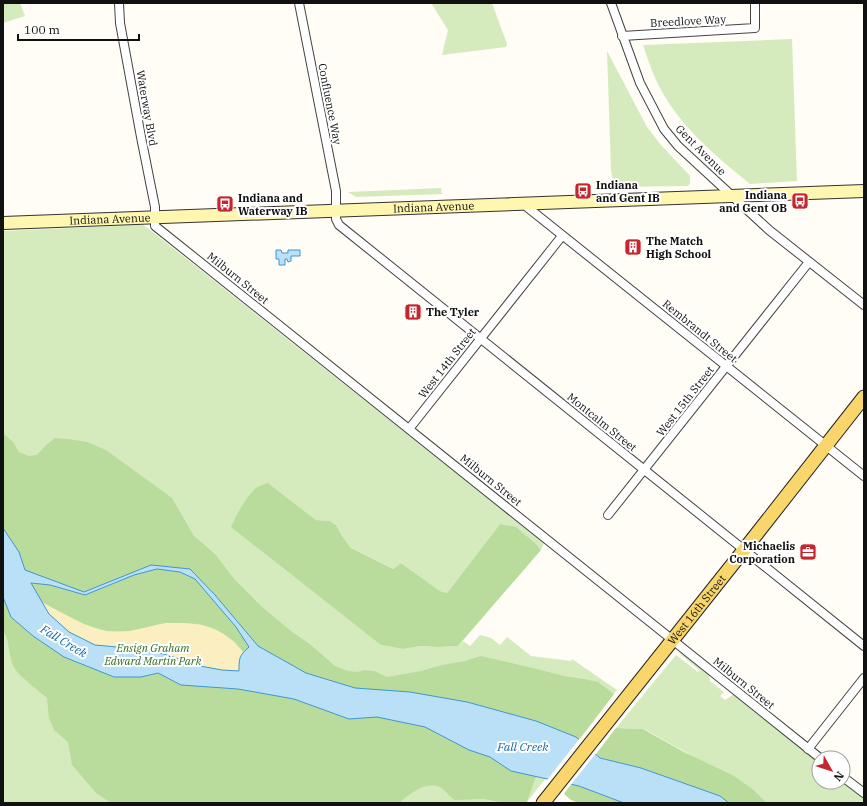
<svg xmlns="http://www.w3.org/2000/svg" width="867" height="806" font-family="'IBM Plex Serif',serif">
<style>
.green{fill:#d5ebbd}
.forest{fill:#b9dc9c}
.sand{fill:#fbeec1}
.water{fill:#b9e0f7;stroke:#3f96cf;fill-rule:evenodd}
.pier{fill:#fffdf5}
.lines{fill:none;stroke-linecap:round;stroke-linejoin:round}
.street-casing{stroke:#444;stroke-width:10}
.secondary-casing{stroke:#333;stroke-width:14}
.primary-casing{stroke:#222;stroke-width:15}
.street{stroke:#fff;stroke-width:8}
.secondary{stroke:#fff6b0;stroke-width:12}
.primary{stroke:#f9d66b;stroke-width:13}
.labels{text-anchor:middle;dominant-baseline:central;stroke-width:4;stroke-linejoin:round;paint-order:stroke}
.street-label{font-size:11px;fill:#111;stroke:#fff}
.poi-label{font-size:11px;font-weight:bold;fill:#111;stroke:#fff;text-anchor:start}
.park-label{font-size:11px;font-style:italic;fill:#2f6b1f;stroke:#fff}
.water-label{font-size:12px;font-style:italic;fill:#1768a6;stroke:#fff}
</style>
<rect width="100%" height="100%" fill="#fffdf5"/>
<g class="green">
<polygon points="3,3 20,3 25,16 3,23"/>
<polygon points="431,3 492,3 507,44 506,47 442,55 448,30"/>
<path d="M792,39L797,181L750,184C713,154 676,123 656,80C651,69 647,57 643,45Z"/>
<polygon points="607,51 647,127 661,145 690,176 690,183 688,186 614,187 611,170"/>
<polygon points="441,188 442,194 356,197 348,192"/>
<polygon points="136,225 143,225 149,229 544,543 541,550 537,545 500,524 447,593 440,591 401,563 393,569 351,548 342,536 336,525 330,521 316,520 268,483 381,645 403,649 421,646 437,647 458,646 463,641 470,646 480,635 491,638 500,645 507,637 531,656 571,661 572,659 617,690 526,803 3,803 3,231"/>
<polygon points="681,653 709,673 710,681 724,692 720,696 725,700 734,694 819,761 819,782 843,782 864,797 864,803 767,803 755,791 644,729 616,728 676,655 698,672 700,671 680,654"/>
</g>
<g class="forest">
<polygon points="3,433 13,442 19,452 29,456 37,455 45,446 55,438 68,439 87,442 106,450 172,498 194,536 215,554 235,580 261,606 291,631 311,645 335,666 348,671 358,672 364,670 374,671 387,677 421,671 442,665 465,661 481,656 537,669 564,676 584,679 598,682 614,694 579,740 576,737 536,721 467,702 410,692 355,688 306,673 258,646 215,595 190,569 151,565 84,592 25,570 19,552 3,528"/>
<path d="M268,483L316,520L330,521L336,525L342,536L351,548L393,569L401,563L440,591L447,593L500,524L516,527L537,545L541,550L458,646L437,647L421,646L403,649L381,645L231,527C237,514 245,498 256,488C259,486 264,484 268,483Z"/>
<polygon points="157,569 180,572 195,579 236,627 250,647 243,652 235,642 217,630 199,624 168,623 131,631 106,631 84,624 41,602 31,583 50,585 85,595 134,575"/>
<path d="M3,597L11,617L33,636L64,657L114,677H141L158,673L181,685L238,689L294,699L349,719L377,717L426,727L469,750L490,757L511,770L536,776L527,802L505,803L484,799L455,800C449,797 445,789 438,786C423,782 409,795 399,803H111L96,793L72,765L68,742L54,730L49,718L47,698C39,691 20,677 15,669C8,658 10,638 3,631Z"/>
<polygon points="616,728 643,729 684,752 734,776 755,791 767,803 729,803 720,796 641,768 600,758 596,754"/>
<polygon points="571,784 579,786 624,803 579,803 571,800 564,794"/>
</g>
<path class="sand" d="M41,602C62,612 83,627 106,631C126,635 147,626 166,623C171,623 177,623 182,623C209,624 226,631 243,652L239,660V671L222,670L200,666L164,654L128,648L95,645L69,632L49,614Z"/>
<g class="water">
<polygon points="276,250 281,250 282,253 288,253 288,250 300,250 300,256 291,256 291,261 288,262 287,259 285,259 285,265 279,265 279,259 276,259"/>
<path d="M3,528L19,552L25,570L84,592L151,565L190,569L215,595L258,646L306,673L355,688L410,692L467,702L536,721L576,737L600,758L641,768L720,796L729,803H624L579,786L511,771L490,757L469,750L425,727L377,717L349,719L294,699L238,689L181,685L158,673L141,677H114L64,657L33,636L11,617L3,597ZM157,569L180,572L195,579L236,627L249,647C239,656 239,658 239,671L222,670L200,666L164,654L128,648L95,645L69,632L49,614L31,583L50,585L85,595L134,575Z"/>
</g>
<polygon class="pier" points="580,738 597,752 570,786 547,780"/>
<g class="lines">
<g class="street-casing">
<g id="street">
<polyline points="119,3 120,23 141,137 155,207 155,226 820,758"/>
<polyline points="299,3 336,191 336,219 339,225 864,646"/>
<polyline points="611,3 640,83 664,129 678,146 769,230 864,305"/>
<polyline points="622,36 755,28 755,3"/>
<polyline points="522,203 864,476"/>
<polyline points="409,429 562,236"/>
<polyline points="608,515 809,262"/>
<polyline points="808,749 864,678"/>
<polyline points="843,777 864,793"/>
</g>
</g>
<g class="secondary-casing">
<g id="secondary">
<path id="s1" d="M3,223L864,191"/>
</g>
</g>
<g class="primary-casing">
<g id="primary">
<path id="s2" d="M543,803L744,550L864,397"/>
</g>
</g>
<use href="#street" class="street"/>
<use href="#secondary" class="secondary"/>
<use href="#primary" class="primary"/>
</g>
<defs>
<g id="bus-square" transform="scale(0.9)"><rect x="-9" y="-9" width="18" height="18" rx="4" fill="#c4262e" stroke="#fff"/><path d="M-5-6H5V4H4V6H2V4H-2V6H-4V4H-5ZM-3.5-4V0h7V-4ZM-3.5 1.2v1.5H-2V1.2ZM2 1.2v1.5H3.5V1.2Z" fill="#fff"/></g>
<g id="building-square" transform="scale(0.9)"><rect x="-9" y="-9" width="18" height="18" rx="4" fill="#c4262e" stroke="#fff"/><path d="M-4-6H4V6H1V3H-1V6H-4ZM-2.5-4.3h1.7v1.8h-1.7ZM.8-4.3h1.7v1.8H.8ZM-2.5-1h1.7V.8h-1.7ZM.8-1h1.7V.8H.8Z" fill="#fff"/></g>
<g id="office-square" transform="scale(0.9)"><rect x="-9" y="-9" width="18" height="18" rx="4" fill="#c4262e" stroke="#fff"/><path d="M-6-3h4V-5.5h4V-3h4V5H-6ZM-1-4.5V-3h2v-1.5ZM-6 0V1H6V0Z" fill="#fff"/></g>
</defs>
<g fill-rule="evenodd">
<use href="#bus-square" x="583" y="191"/>
<use href="#bus-square" x="800" y="201"/>
<use href="#bus-square" x="225" y="204"/>
<use href="#building-square" x="633" y="247"/>
<use href="#building-square" x="413" y="312"/>
<use href="#office-square" x="808" y="552"/>
</g>
<g class="labels">
<g class="street-label">
<text transform="translate(688 21) rotate(-3)">Breedlove Way</text>
<text transform="translate(330 104) rotate(79)">Confluence Way</text>
<text transform="translate(147 108) rotate(80)">Waterway Blvd</text>
<text transform="translate(701 150) rotate(45)">Gent Avenue</text>
<text stroke="none"><textPath href="#s1" startOffset="431">Indiana Avenue</textPath></text>
<text stroke="none"><textPath href="#s1" startOffset="107">Indiana Avenue</textPath></text>
<text transform="translate(238 278) rotate(39)">Milburn Street</text>
<text transform="translate(700 331) rotate(39)">Rembrandt Street</text>
<text transform="translate(447 363) rotate(-52)">West 14th Street</text>
<text transform="translate(685 401) rotate(-52)">West 15th Street</text>
<text transform="translate(602 422) rotate(39)">Montcalm Street</text>
<text transform="translate(491 480) rotate(39)">Milburn Street</text>
<text stroke="none"><textPath href="#s2" startOffset="247">West 16th Street</textPath></text>
<text transform="translate(744 683) rotate(39)">Milburn Street</text>
</g>
<g class="poi-label">
<text x="596" y="185">Indiana<tspan x="596" dy="13">and Gent IB</tspan></text>
<text x="787" y="195" text-anchor="end">Indiana<tspan x="787" dy="13">and Gent OB</tspan></text>
<text x="238" y="198">Indiana and<tspan x="238" dy="13">Waterway IB</tspan></text>
<text x="646" y="241">The Match<tspan x="646" dy="13">High School</tspan></text>
<text x="426" y="312">The Tyler</text>
<text x="795" y="546" text-anchor="end">Michaelis<tspan x="795" dy="13">Corporation</tspan></text>
</g>
<g class="park-label">
<text x="153" y="648">Ensign Graham<tspan x="153" dy="13">Edward Martin Park</tspan></text>
</g>
<g class="water-label">
<text transform="translate(64 641) rotate(31)">Fall Creek</text>
<text x="523" y="746">Fall Creek</text>
</g>
</g>
<rect width="867" height="806" fill="none" stroke="#111111" stroke-width="8"/>
<g transform="translate(831 770) rotate(129)"><circle r="19" fill="#ffffff" stroke="#a0a0a0"/>
<path d="M0-3L7 15L0 10L-7 15Z" fill="#c4262e"/>
<text y="-6" font-size="11" font-weight="bold" text-anchor="middle" fill="#111111">N</text>
</g>
<path d="M18 34v6h121v-6" fill="none" stroke="#111111" stroke-width="2"/>
<text x="24" y="34" font-size="12" fill="#111111" stroke="#ffffff" stroke-width="3" paint-order="stroke">100 m</text>
</svg>
